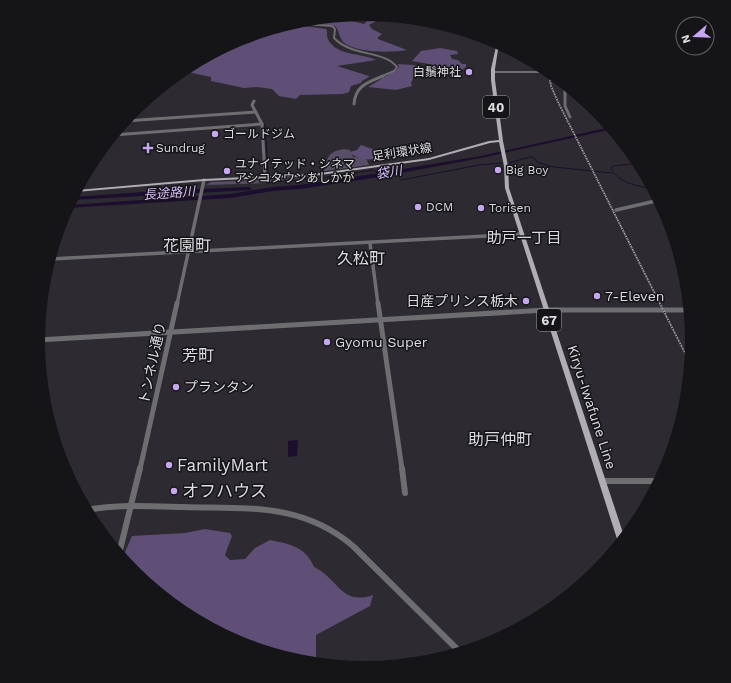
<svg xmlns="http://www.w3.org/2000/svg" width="731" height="683" font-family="'Work Sans','Noto Sans JP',sans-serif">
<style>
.green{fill:#584e66}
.forest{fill:#5f4e75}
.water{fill:#1d0d2e}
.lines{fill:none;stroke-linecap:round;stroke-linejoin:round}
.stream{stroke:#1d0d2e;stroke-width:1}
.river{fill:#1d0d2e;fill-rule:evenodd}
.minor-far4{stroke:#6e6d70;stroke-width:2}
.minor-far3{stroke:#6e6d70;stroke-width:3}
.minor-far2{stroke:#6e6d70;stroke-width:3.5}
.minor-far1{stroke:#6e6d70;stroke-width:5}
.minor{stroke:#6e6d70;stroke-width:6}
.major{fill:#b0adb5;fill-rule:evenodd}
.rail-casing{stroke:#aeacb1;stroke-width:1.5}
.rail{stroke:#151417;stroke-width:1;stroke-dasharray:1.5;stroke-linecap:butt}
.poi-dot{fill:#c6a6f0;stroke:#151417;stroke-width:1.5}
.labels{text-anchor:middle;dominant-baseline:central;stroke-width:3;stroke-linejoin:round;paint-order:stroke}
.far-poi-label{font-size:12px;fill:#dddce0;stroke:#151417;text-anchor:start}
.far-street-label{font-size:12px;fill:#dddce0;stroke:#151417}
.shield{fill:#151417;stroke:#a1a0a4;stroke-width:1}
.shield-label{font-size:13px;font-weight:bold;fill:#dddce0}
.far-water-label{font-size:13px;font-style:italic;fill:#d8bcfe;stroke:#151417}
.poi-label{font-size:14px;fill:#dddce0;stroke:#151417;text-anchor:start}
.street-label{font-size:14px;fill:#dddce0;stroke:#151417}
.neighbourhood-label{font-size:15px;fill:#dddce0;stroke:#151417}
.quarter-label{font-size:16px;fill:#dddce0;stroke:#151417}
.near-poi-label{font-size:17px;fill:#dddce0;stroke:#151417;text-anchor:start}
</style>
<rect width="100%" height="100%" fill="#2d2a31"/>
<g class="green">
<path d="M344,149L350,150L353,157L366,158L369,165L324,171C328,156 328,152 344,149Z"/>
<polygon points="309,178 310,178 270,182 269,183 206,185 211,182"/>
</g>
<g class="forest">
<path d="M375,15L386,16L369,25L372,29L382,34L378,37V39L407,50C392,53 355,53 343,42C339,37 339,30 335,26L299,21L335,17L364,24Z"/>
<path d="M289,24L326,29C328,32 326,37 329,41C338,56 362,53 376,60L337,66L369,76V77L362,81L361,83L351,86L349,92L343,94L300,95L296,99L279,96L272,89L257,87L244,88L211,81V77L192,73L185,69L240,39Z"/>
<polygon points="440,48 457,51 458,54 450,55 452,59 458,60 462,64 466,64 466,67 456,75 447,73 429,64 412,61 421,51"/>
<polygon points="398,64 414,65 418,67 411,83 412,86 396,90 368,87 396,70 399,67"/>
<path d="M361,145L378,151L385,150L400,151C386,157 362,166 350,152L357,150Z"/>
<path d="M205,529L230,533L232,536L225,555L230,560L245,559L255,548L270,540C290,544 306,547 314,567C339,579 341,606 373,595L370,606L316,635V664L301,663L240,644L206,626L204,622C176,615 136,575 117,552H125L132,536L185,533Z"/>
</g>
<polygon class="water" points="298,440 297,456 288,457 288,441"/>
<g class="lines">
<g class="stream">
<polyline points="265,124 268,171"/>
<path d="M633,154L636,160L633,164L613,166L611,169C620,184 639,186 654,189"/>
<polyline points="509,163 530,157 534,158 537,162 553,167 612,173"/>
<polyline points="315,179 374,170 379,175"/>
<polyline points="401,180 479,165 502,163"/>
<polyline points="271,182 312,179"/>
</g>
<g class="river">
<polygon points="611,127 613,129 481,158 379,177 300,189 273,191 230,198 67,208 69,205 230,194 273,187 300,185 379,173 481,156"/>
<polygon points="249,187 252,189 251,190 71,200 73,197 158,191"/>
</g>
<g class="minor-far4">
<path d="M292,23L332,26L335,29L334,38C352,57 384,50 397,67L394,71L380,77"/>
<polyline points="493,72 551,72"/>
</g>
<g class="minor-far3">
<polyline points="565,84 565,106 570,117"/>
<polyline points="254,101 252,105 262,124 265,176"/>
<path d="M354,104C355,86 368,82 383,76"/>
<polyline points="125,121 256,112"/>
<polyline points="113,135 262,124"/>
</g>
<g class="minor-far2">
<polyline points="265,175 265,177"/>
<polyline points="616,210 660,200"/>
<polyline points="671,232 675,238"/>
<polyline points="370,243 378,304"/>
<polyline points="50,259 522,234"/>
<polyline points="177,304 204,180"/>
</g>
<g class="minor-far1">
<polyline points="378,303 402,469"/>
<polyline points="38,340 546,310 690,310"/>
<polyline points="140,469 177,303"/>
</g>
<g class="minor">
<polyline points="402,468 405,493"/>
<polyline points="603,481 661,481"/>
<path d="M86,510C118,504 150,506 183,507C246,509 301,502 353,546L461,653"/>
<polyline points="120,550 140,468"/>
</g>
<polygon class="major" points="497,42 499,43 495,69 495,80 503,141 508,166 509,188 625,539 620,545 618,542 505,188 504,166 499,142 490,143 429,160 313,176 204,181 76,192 77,190 204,179 313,174 429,158 489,141 499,140 491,80 491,69"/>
<g class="rail-casing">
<polyline id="rail" points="548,69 551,86 558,102 691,365"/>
</g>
<use href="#rail" class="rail"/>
</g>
<g class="poi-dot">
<circle cx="469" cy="72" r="4"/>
<circle cx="215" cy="134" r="4"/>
<path d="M146 142h4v4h4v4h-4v4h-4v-4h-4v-4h4z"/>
<circle cx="498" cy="170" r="4"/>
<circle cx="227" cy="171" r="4"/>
<circle cx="418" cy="207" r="4"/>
<circle cx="481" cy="208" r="4"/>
<circle cx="597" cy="296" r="4"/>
<circle cx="526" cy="301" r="4"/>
<circle cx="327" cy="342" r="4"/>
<circle cx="176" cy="387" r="4"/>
<circle cx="169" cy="465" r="4"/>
<circle cx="174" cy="491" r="4"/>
</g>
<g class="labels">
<g class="far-poi-label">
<text x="461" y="72" text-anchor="end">白鬚神社</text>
<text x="223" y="134">ゴールドジム</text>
<text x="156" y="148">Sundrug</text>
<text x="235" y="164">ユナイテッド・シネマ<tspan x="235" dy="14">アシコタウンあしかが</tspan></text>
<text x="506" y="170">Big Boy</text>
<text x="426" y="207">DCM</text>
<text x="489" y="208">Torisen</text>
</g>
<g class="far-street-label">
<text transform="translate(402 152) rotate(-9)">足利環状線</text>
</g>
<g class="shield">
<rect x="483" y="96" width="26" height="22" rx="3"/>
<rect x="537" y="309" width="24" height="22" rx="3"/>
</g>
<g class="shield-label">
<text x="496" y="107">40</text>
<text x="549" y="320">67</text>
</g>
<g class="far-water-label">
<text transform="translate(389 172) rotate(-9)">袋川</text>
<text transform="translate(169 193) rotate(-4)">長途路川</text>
</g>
<g class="poi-label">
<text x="605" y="296">7-Eleven</text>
<text x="518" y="301" text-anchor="end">日産プリンス栃木</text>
<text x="335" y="342">Gyomu Super</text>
<text x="184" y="387">プランタン</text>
</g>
<g class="street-label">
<text transform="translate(152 363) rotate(-78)">トンネル通り</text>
<text transform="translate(592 407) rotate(72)">Kiryu-Iwafune Line</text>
</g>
<g class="neighbourhood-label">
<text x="524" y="238">助戸一丁目</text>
</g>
<g class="quarter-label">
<text x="187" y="245">花園町</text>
<text x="361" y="258">久松町</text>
<text x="198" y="355">芳町</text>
<text x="500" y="439">助戸仲町</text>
</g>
<g class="near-poi-label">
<text x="177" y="465">FamilyMart</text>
<text x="182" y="491">オフハウス</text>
</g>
</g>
<path d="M0 0H731V683H0ZM45 341a320 320 0 1 1 640 0a320 320 0 1 1-640 0Z" fill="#151417" fill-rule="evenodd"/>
<g transform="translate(695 36) rotate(251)"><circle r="19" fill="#151417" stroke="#656467"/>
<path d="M0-3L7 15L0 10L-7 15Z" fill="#c6a6f0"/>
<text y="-6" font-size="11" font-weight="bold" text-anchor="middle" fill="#dddce0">N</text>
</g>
</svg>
